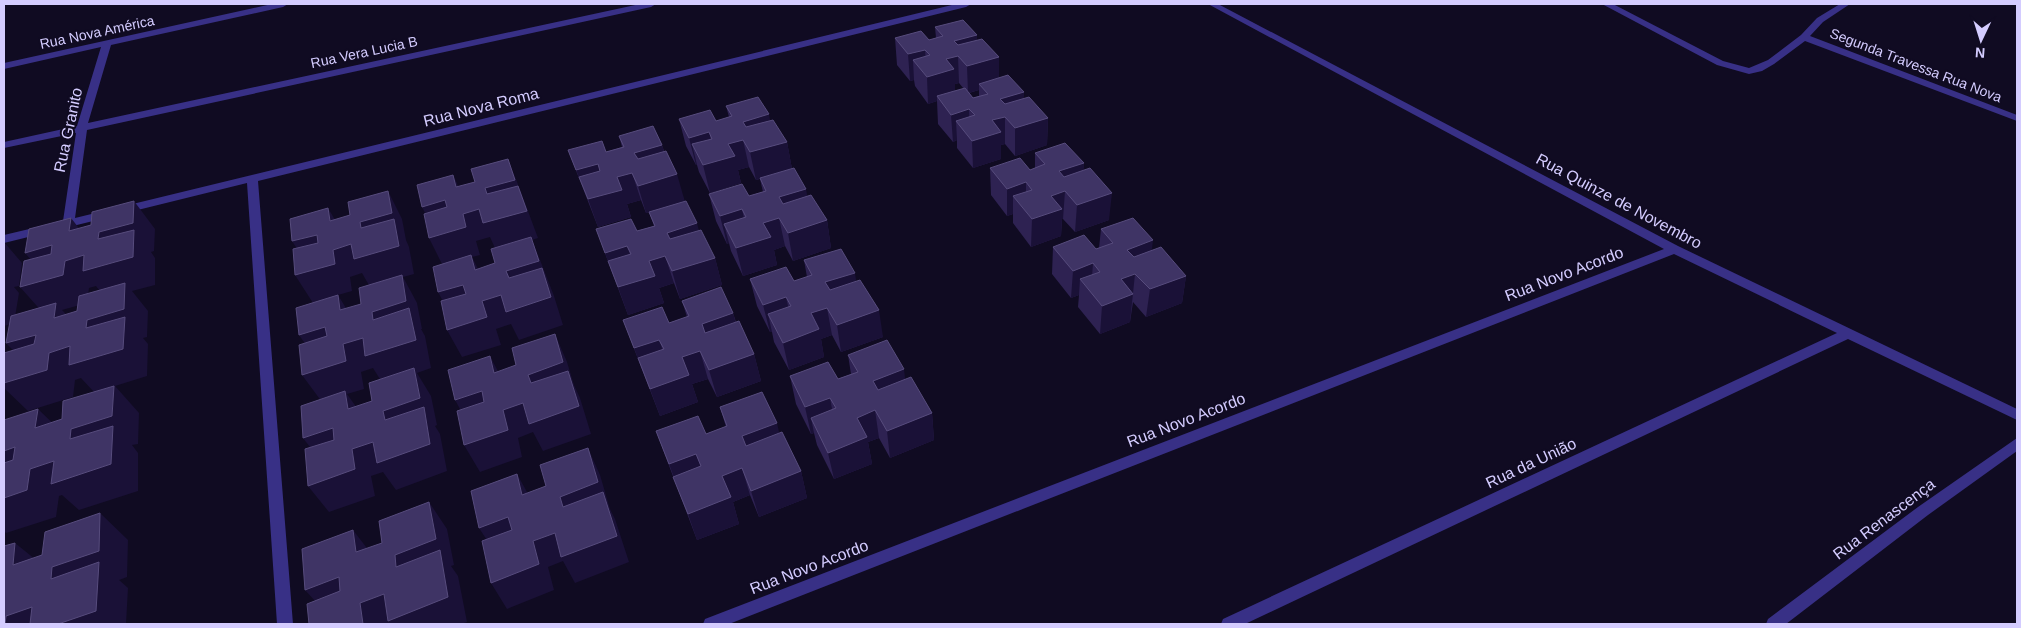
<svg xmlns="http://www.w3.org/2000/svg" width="2021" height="628" font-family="Arial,sans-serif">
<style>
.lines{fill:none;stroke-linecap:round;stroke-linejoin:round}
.street{fill:#383086;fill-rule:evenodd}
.wall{fill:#2e2252;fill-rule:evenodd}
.shaded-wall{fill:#1a1137;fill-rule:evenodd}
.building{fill:#3f3465;stroke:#574c7d}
.labels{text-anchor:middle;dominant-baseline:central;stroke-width:4;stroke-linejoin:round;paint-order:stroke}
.far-street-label{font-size:14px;fill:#d4ccff;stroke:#100b22}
.street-label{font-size:16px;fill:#d4ccff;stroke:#100b22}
</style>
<rect width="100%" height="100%" fill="#100b22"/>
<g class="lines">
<g class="street">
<polygon points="272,4 288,4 283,7 111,45 88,123 640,4 656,4 651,7 87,130 75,218 956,4 971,4 966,7 258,181 293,624 277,624 247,183 4,243 4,235 63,221 76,133 4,148 4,142 77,126 101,47 4,69 4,63"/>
<polygon points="1208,4 1218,4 1678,246 2017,409 2017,420 1848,339 1245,624 1221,624 1223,619 1837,333 1674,254 729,624 703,624 705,619 1664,249"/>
<polygon points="1602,4 1613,4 1723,61 1749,68 1768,60 1801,35 1817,18 1840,4 1850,4 1823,22 1810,36 2017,115 2017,121 1805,41 1774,64 1762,71 1749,74 1717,65"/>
<polygon points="2017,438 2017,451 1928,515 1786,624 1766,624 1768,619 1918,507"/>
</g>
</g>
<g class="wall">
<path d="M935,27L977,40L999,57V78L1024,92L1023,99L1048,118L1047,145L1015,156L1005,144L1001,145V159L973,168L957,148V140L953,142L938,124L937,101L928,104L915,86L914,80L910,81L897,65L895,38L929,40L936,38ZM959,83L964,89L955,91V84ZM979,90V96L973,98L969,93Z"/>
<polygon points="726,106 770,120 787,142 792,169 807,196 827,220 831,248 793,261 785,246 774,250 777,265 743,276 731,251 729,243 727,244 716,221 709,194 749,196 763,192 760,179 756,180 749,167 738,170 741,183 710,193 699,172 697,165 696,165 686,146 679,119 716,121 729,117"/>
<polygon points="619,136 662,145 664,151 685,202 699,231 715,258 722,285 680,299 674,283 659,288 664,303 628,315 596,229 637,231 654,226 649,212 646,213 641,200 627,204 631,217 598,227 568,150 606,152 622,147"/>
<polygon points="1035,153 1084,163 1083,171 1109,220 1075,232 1063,219 1062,219 1061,236 1031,247 1013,223 1013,214 1007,216 991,195 990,168 1030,170 1035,168"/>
<polygon points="1101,229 1152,250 1186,276 1182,303 1146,317 1133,302 1130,322 1100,334 1078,307 1079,295 1071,298 1052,274 1053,247 1096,249 1099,248"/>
<polygon points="804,260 856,281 883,337 841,352 832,335 821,339 824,357 789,370 774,342 772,332 770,332 757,306 750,279 794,281 807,277"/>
<polygon points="682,301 733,313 736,322 754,354 761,381 717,397 708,379 692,384 698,402 660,416 623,320 669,323 687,317"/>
<polygon points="848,355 905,380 932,413 934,440 890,458 879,438 868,442 872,464 834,479 817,445 814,433 811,434 796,404 790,376 838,379 851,374"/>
<polygon points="720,407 779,433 801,471 807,498 759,517 750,495 733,502 739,524 697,540 656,431 706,434 726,427"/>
</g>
<g class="shaded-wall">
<polygon points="977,35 977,61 958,56 959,83 955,84 955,96 937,96 937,101 928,104 927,77 946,59 954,41"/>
<polygon points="925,50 927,76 913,60 914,80 910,81 908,54"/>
<polygon points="999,57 999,84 979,84 979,90 968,93 967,66"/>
<polygon points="1024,92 1023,119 1005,117 1005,144 1001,145 1001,159 973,168 972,141 992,120 1000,99"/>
<polygon points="969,109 970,136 956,121 957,140 953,142 951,115"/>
<polygon points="769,114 774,142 749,149 743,122"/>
<polygon points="1048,118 1047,145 1015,156 1015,128"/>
<polygon points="709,132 716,160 692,144 697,165 696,165 689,138"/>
<polygon points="743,140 749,167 738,170 741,183 710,193 703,165 728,144"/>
<polygon points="787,142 792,169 756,180 750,152"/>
<polygon points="662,145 670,172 643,181 634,153"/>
<polygon points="508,159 519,187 538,238 532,240 542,265 554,296 563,325 519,340 511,324 496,329 501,345 462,357 447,330 482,301 501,295 521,306 490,237 476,241 480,255 472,257 485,283 443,266 429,238 466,227 453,175 466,202 487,194 485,188"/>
<polygon points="1084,163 1082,190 1065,191 1063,219 1062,219 1061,236 1031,247 1032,219 1051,196 1059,171"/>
<polygon points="598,164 607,192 587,197 576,170"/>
<polygon points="632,173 641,200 627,204 631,217 598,227 588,199 617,177"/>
<polygon points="677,174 685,202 646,213 638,186"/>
<polygon points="1026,182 1026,210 1013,196 1013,214 1007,216 1007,189"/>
<polygon points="806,189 811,216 784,225 779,197"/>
<polygon points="388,191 402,219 406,240 409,247 414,274 403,277 417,303 422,329 421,329 425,336 431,368 417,373 431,396 437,425 435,426 440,434 447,471 396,490 383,472 371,476 375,496 329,512 308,486 352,449 385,420 383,411 383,384 373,368 361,372 364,389 347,394 364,418 322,402 302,375 343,344 373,320 370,287 362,273 350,277 352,291 338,295 355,323 313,303 295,275 333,250 330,221 328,208 344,235 361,228 360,222"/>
<polygon points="1112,193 1109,220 1075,232 1077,205"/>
<polygon points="445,200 458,227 436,234 422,207"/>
<path d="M134,201L155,229L154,251L151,252L155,258V285L132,291L148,311L147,337L143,338L148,344L147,376L115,386L139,413L138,444L132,445L138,453V491L79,510L62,495L59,496L56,517L6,533L4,531V498L27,490L28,479L13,485L4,476V451L15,447L36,467L54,461L70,477L111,464L112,452L98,456L97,466L70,439L71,429L112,416L114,386L94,392L81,378L75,380L73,397L28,411L4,388V383L47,370V367L33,371L6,343L36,335L52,352L70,346L84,360L108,353L86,328L87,320L124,309V293L106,299L96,286L89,288L87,303L62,310L81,330L79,346L54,318L55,312L45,315L20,287L48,279L25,253L52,245L65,261L84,255L94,268L116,262L98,239L99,232L133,223ZM123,344V349L110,352L111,347Z"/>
<polygon points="742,209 748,237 724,224 729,243 727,244 720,216"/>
<polygon points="71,218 93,246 69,231"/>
<polygon points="779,218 785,246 774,250 777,265 743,276 736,248 763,223"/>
<polygon points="827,220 831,248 793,261 788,233"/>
<polygon points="697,223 704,251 675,260 667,233"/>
<polygon points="317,235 334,262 310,269 292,241"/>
<polygon points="1153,240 1150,268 1135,274 1130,322 1100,334 1102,306 1121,279 1127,250"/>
<polygon points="4,242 22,263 19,286 14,287 19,293 14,323 4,326"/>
<polygon points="627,246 637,273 615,280 605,253"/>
<polygon points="665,256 674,283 659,288 664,303 628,315 618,287 649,261"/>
<polygon points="715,258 722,285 680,299 672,271"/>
<polygon points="1093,263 1091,291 1080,279 1079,295 1071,298 1073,271"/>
<polygon points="855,273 859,300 830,310 825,282"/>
<polygon points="1186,276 1182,303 1146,317 1150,289"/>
<polygon points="463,285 477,312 453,320 438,292"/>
<polygon points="786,297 792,324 768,314 772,332 770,332 763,305"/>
<polygon points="827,308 832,335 821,339 824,357 789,370 783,343 811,313"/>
<polygon points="879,310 883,337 841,352 837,325"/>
<polygon points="733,313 741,341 710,352 702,324"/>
<polygon points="325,327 343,354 318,362 299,335"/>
<polygon points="555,334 567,362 574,385 580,398 591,434 543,451 533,432 518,438 522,457 480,472 464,445 503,410 531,383 528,375"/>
<polygon points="659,340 669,367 638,358 644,375 634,348"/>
<polygon points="700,351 708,379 692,384 698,402 660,416 650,389 682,357"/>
<polygon points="754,354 761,381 717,397 709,370"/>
<polygon points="490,356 504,383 494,373"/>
<polygon points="904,369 907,396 876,408 873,381"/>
<polygon points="482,391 497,419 470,427 455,400"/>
<polygon points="830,398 835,425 811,418 814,433 811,434 805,407"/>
<polygon points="38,409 66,436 35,428"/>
<polygon points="875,410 879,438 868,442 872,464 834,479 828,453 857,418"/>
<polygon points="932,413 934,440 890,458 887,431"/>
<polygon points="777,423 783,450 750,463 742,436"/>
<polygon points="333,428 352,455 324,465 303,438"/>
<polygon points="588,448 600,475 610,509 615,519 629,562 575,583 563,561 548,567 554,590 507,609 491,583 533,541 555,533 563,507 560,497"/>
<polygon points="696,454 706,481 679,491 669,464"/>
<polygon points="742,468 750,495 733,502 739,524 697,540 688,514 722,476"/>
<polygon points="801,471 807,498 759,517 751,491"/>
<polygon points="517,474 532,501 522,495"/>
<polygon points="429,502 447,529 454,565 451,566 458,576 467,622 461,624 363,624 360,603 384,594 396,567 395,555"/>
<polygon points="100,513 128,540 127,577 119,580 128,588 126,624 58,624 51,579 52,567"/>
<polygon points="508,517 524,543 496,554 479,528"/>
<polygon points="353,530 373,556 356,552"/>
<polygon points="15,543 46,568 13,565"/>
<polygon points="339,577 360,602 328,615 305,590"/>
<polygon points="4,601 32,607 54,624 5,624"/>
</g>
<g class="building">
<polygon points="963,20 977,35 954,41 958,45 982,39 999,57 967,66 958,56 946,59 954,69 927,77 913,60 930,55 925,50 908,54 895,38 921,31 929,40 943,36 935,27"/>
<polygon points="1008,75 1024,92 1000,99 1005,104 1029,97 1048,118 1015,128 1005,117 992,120 1001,132 972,141 956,121 975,115 969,109 951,115 937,96 965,88 973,98 988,94 979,84"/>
<polygon points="758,97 769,114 743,122 746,127 773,120 787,142 750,152 743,140 728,144 735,156 703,165 692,144 712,139 709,132 689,138 679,119 710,110 716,121 732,116 726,106"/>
<polygon points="653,126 662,145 634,153 638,159 666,151 677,174 638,186 632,173 617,177 622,190 588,199 579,177 600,171 598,164 576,170 568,150 602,141 606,152 624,147 619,136"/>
<polygon points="1065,143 1084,163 1059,171 1064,177 1090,168 1112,193 1077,205 1065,191 1051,196 1062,209 1032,219 1013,196 1032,190 1026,182 1007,189 990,168 1020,158 1030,170 1045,164 1035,153"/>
<polygon points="508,159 515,180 485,188 487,194 518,186 527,211 483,223 479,209 463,214 466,227 429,238 424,214 447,207 445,200 422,207 417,185 453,175 456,187 475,182 471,169"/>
<polygon points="794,168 806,189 779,197 783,204 811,195 827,220 788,233 779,218 763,223 771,237 736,248 724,224 746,217 742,209 720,216 709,194 742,184 749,196 766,191 760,178"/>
<polygon points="388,191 392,213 360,222 361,228 394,219 399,246 354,259 351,244 333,250 335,264 295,275 293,249 318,243 317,235 292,241 290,219 328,208 330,221 350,215 348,202"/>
<polygon points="134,201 133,223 99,232 98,239 134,230 133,257 83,271 84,255 65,261 63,275 20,287 24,261 51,254 52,245 25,253 29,229 71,218 69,231 91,225 92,212"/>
<polygon points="686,201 697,223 667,233 670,239 701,230 715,258 672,271 665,256 649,261 655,276 618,287 608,261 631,254 627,246 605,253 596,229 631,219 637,231 655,226 649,212"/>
<polygon points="1133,218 1153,240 1127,250 1134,257 1161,247 1186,276 1150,289 1135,274 1121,279 1133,294 1102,306 1080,279 1100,272 1093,263 1073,271 1053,247 1084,235 1096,249 1113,243 1101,229"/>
<polygon points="531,237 539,261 506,271 509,278 542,268 551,297 506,312 501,295 482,301 487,317 447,330 441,301 466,294 463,285 438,292 433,267 471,255 475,270 495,263 491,249"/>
<polygon points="841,249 855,273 825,282 830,290 860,280 879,310 837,325 827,308 811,313 819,329 783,343 768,314 791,306 786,297 763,305 750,279 786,267 794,281 812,275 804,260"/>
<polygon points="402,275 406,301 372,312 373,320 409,308 416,340 365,356 363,338 343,344 346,361 302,375 299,345 327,336 325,327 299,335 296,308 338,295 340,310 361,304 359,288"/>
<polygon points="125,283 124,309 87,320 86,328 125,317 123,349 69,365 70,346 49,353 47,370 4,383 4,353 34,344 36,335 6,343 11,316 56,303 54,318 77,311 79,296"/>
<polygon points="721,287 733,313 702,324 705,333 739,321 754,354 709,370 700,351 682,357 689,375 650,389 638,358 664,349 659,340 634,348 623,320 662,307 669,323 689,316 682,301"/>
<polygon points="555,334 563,362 528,375 531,383 568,371 579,406 529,424 523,403 503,410 508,430 464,445 457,411 484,402 482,391 455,400 448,370 490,356 494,373 516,365 512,348"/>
<polygon points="887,340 904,369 873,381 878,390 911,377 932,413 887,431 875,410 857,418 867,437 828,453 811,418 836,408 830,398 805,407 790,376 828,362 838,379 858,372 848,355"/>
<polygon points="414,368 420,398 383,411 385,420 424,407 430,444 377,463 373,442 352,449 355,469 308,486 305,449 334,440 333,428 303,438 301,406 345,391 348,409 372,401 369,383"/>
<polygon points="114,386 112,416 71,429 70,439 113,426 111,464 51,484 54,461 30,469 27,490 4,498 4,463 13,460 15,447 4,451 4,420 38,409 35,428 62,419 63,401"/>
<polygon points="762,392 777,423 742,436 746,446 782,432 801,471 751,491 742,468 722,476 731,497 688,514 673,477 701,466 696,454 669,464 656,431 698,416 706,434 727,426 720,407"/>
<polygon points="588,448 598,482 560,497 563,507 603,492 617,536 561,557 555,533 533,541 539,564 491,583 482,541 512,530 508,517 479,528 471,491 517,474 522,495 546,486 540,465"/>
<polygon points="429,502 436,539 395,555 396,567 440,550 448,597 388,621 384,594 360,603 363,624 309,624 307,604 340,591 339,577 305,590 302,549 353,530 356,552 382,543 379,521"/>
<polygon points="100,513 99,551 52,567 51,579 99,562 96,611 58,624 30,624 32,607 6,616 5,624 4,624 4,546 15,543 13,565 42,555 45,532"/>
</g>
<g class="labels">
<g class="far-street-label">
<text transform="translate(97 32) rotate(-12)">Rua Nova América</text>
<text transform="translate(364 52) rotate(-12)">Rua Vera Lucia B</text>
<text transform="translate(1916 65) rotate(21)">Segunda Travessa Rua Nova</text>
</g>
<g class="street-label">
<text transform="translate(481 107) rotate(-14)">Rua Nova Roma</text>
<text transform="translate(68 130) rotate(-78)">Rua Granito</text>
<text transform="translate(1619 201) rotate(28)">Rua Quinze de Novembro</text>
<text transform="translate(1564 274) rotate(-21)">Rua Novo Acordo</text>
<text transform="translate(1186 420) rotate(-21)">Rua Novo Acordo</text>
<text transform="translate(1531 463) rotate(-25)">Rua da União</text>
<text transform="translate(1884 519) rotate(-37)">Rua Renascença</text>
<text transform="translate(809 567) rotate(-21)">Rua Novo Acordo</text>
</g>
</g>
<rect width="2021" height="628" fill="none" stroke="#d4ccff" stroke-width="10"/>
<g transform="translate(1981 40) rotate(184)" stroke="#100b22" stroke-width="4" paint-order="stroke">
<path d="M0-4L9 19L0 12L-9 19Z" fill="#d4ccff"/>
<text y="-8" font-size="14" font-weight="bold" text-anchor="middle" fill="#d4ccff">N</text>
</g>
</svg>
